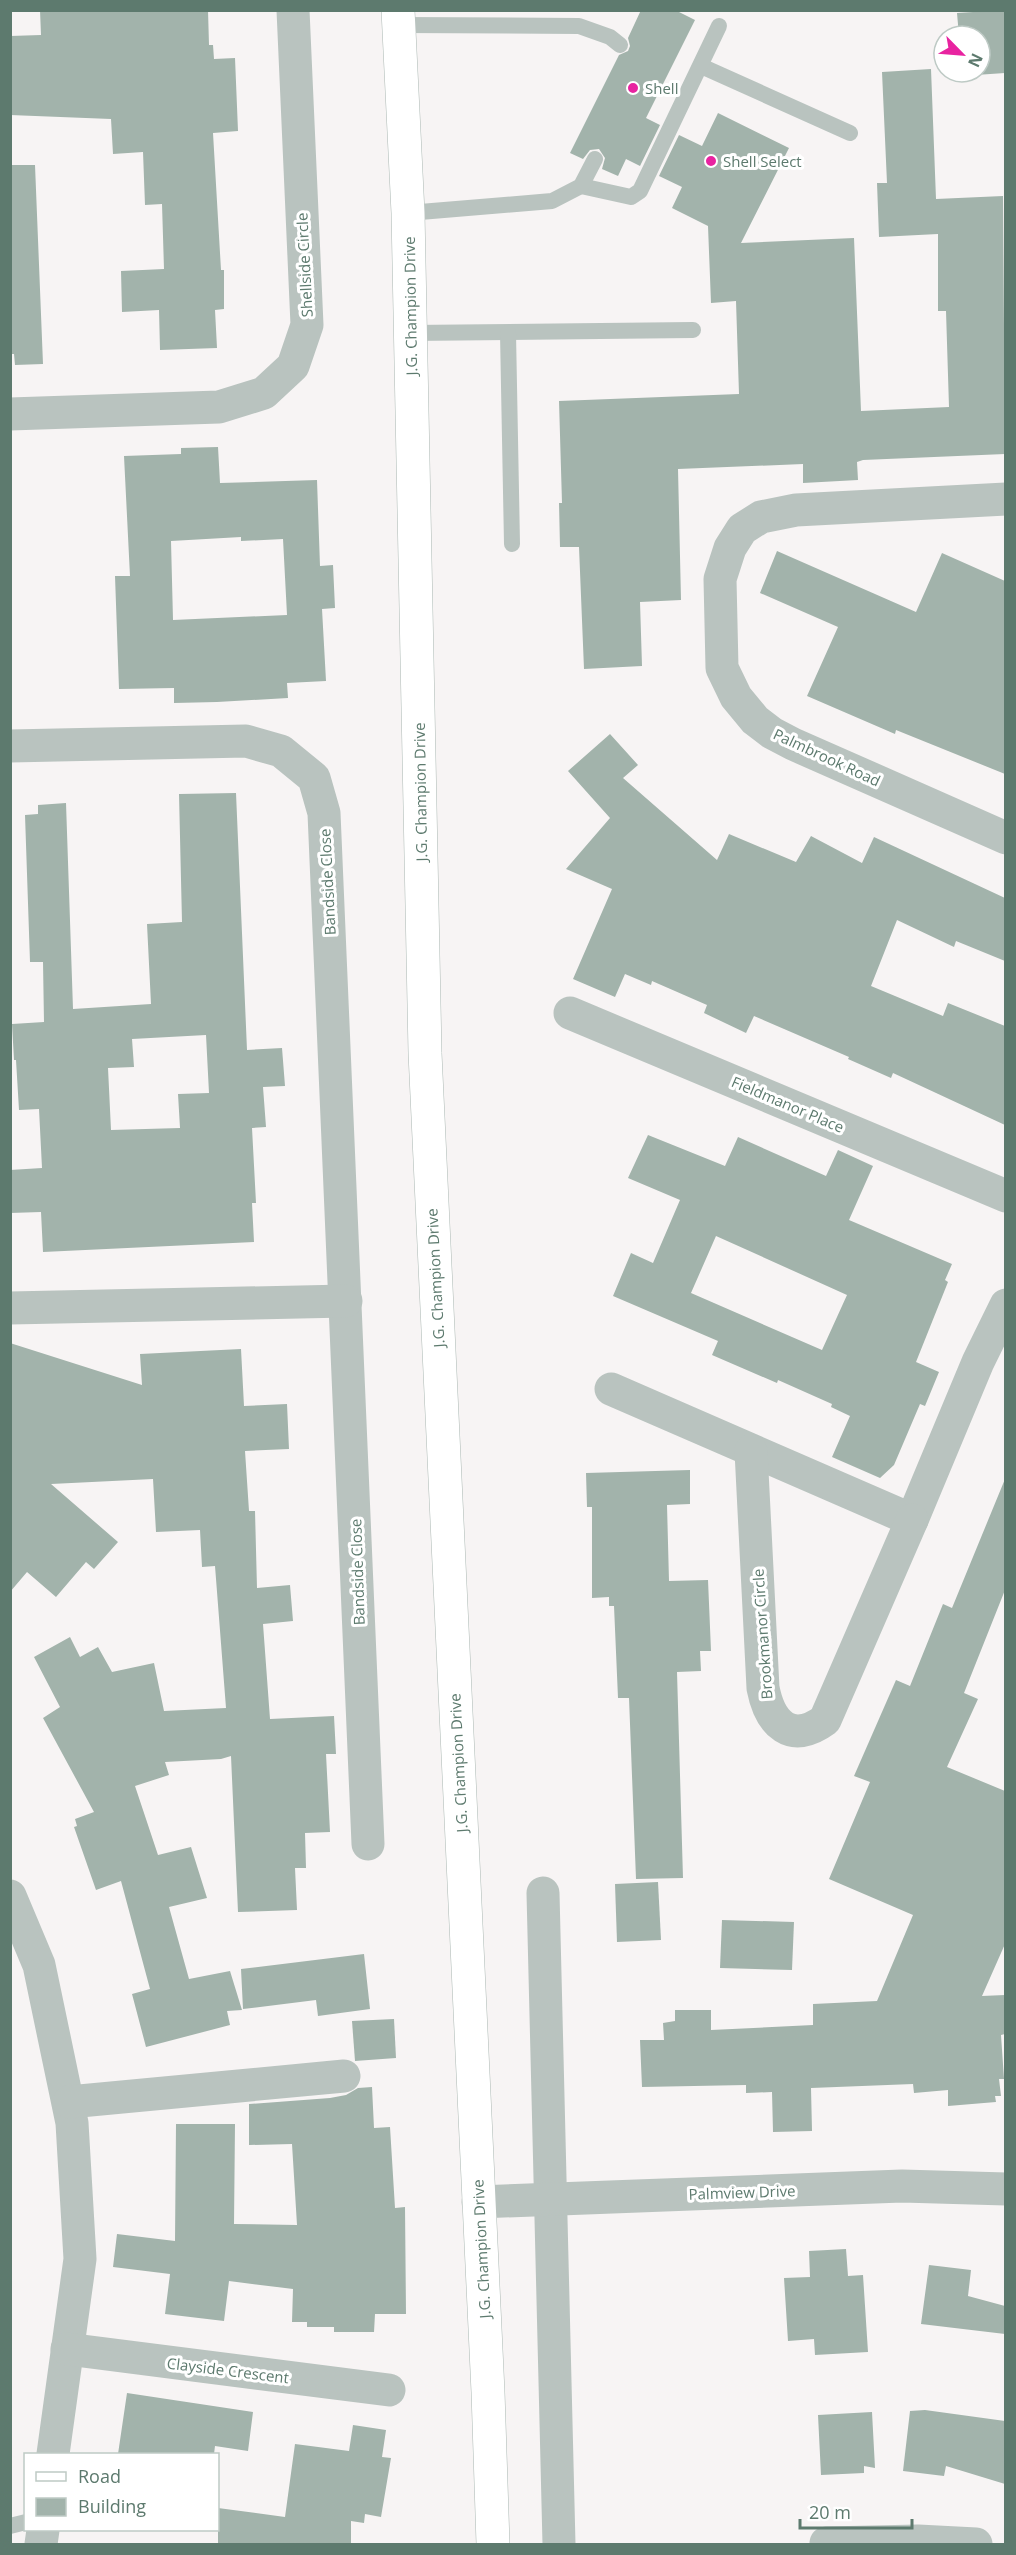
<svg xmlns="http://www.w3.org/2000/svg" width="1016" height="2555" font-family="'Open Sans',sans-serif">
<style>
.building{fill:#a2b3ab;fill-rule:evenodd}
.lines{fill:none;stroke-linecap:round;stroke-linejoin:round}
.secondary-casing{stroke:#abb8b3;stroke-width:34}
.service{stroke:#b9c3bf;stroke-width:16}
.minor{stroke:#b9c3bf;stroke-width:33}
.tertiary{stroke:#b9c3bf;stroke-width:33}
.secondary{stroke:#fff;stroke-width:33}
.poi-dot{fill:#e823a0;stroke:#fff;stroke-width:2}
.labels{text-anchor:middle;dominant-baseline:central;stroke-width:6;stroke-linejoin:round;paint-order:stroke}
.poi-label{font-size:15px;fill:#5d7a6e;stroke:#fff;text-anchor:start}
.street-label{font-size:15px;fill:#5d7a6e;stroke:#fff}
</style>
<rect width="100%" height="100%" fill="#f7f4f4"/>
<g class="building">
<polygon points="40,10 208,10 209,45 213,45 214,59 235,58 238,131 213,133 221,270 224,270 224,309 215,310 217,348 160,350 159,310 122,312 121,271 164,269 162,204 145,205 143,152 113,154 111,119 10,115 10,36 41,35"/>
<polygon points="641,10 675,10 695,20 646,118 660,125 640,166 626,159 618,176 602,169 605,158 599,149 590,150 583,159 570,153 619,55 628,51 630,46 628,38"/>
<polygon points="1005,10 1005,73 961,76 961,72 980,72 980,36 959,36 957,13"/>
<polygon points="931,69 936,199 1003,196 1005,454 863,460 857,462 858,480 803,483 803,464 678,469 681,600 640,602 642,666 584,669 579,547 560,547 559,503 562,503 559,401 739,394 736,301 711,303 708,226 672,208 682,187 659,176 679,135 702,146 718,113 789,148 741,243 854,238 861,411 949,407 946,311 938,311 938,234 879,237 877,183 887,183 882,72"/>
<polygon points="10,165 35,165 43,364 15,365 14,354 10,354"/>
<path d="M218,447L220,483L317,480L320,566L333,565L335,608L322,609L326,681L287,683L288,698L217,702L174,703V688L119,689L115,576H130L124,456L181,454V448ZM241,537V541L283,539L287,615L173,620L171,541Z"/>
<polygon points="777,551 916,612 942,553 1005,581 1005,774 896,730 895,734 807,696 838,627 760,593"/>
<polygon points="610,734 638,765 623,778 717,860 729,834 796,862 811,836 862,863 874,837 1005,898 1005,961 956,941 954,947 897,920 871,986 943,1016 948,1003 1005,1026 1005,1125 893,1073 891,1078 848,1059 849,1057 754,1016 746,1033 704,1013 707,1005 652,981 651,985 625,974 615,997 573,979 612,889 566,869 610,818 568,771"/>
<path d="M236,793L247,1050L282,1048L285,1086L263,1087L266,1127L252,1128L256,1203H252L254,1242L43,1252L41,1212L10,1213V1170L42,1168L39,1109L19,1110L16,1060H14L12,1024L44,1022L43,962H30L25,815L38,814V805L66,803L73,1009L151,1004L147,924L182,922L179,794ZM206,1035L209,1093L178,1094L180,1128L111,1130L108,1068L134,1067L132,1039Z"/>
<path d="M648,1135L725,1166L738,1137L826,1176L838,1150L873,1166L849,1220L952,1264L945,1280L948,1282L916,1362L939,1372L925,1406L920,1404L894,1465L880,1478L832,1457L850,1416L831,1407L832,1404L778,1380L777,1383L712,1355L718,1341L613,1296L631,1253L653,1263L680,1200L628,1178ZM716,1236L847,1295L822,1350L691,1293Z"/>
<polygon points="10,1343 142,1385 140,1354 241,1349 244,1406 287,1404 289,1449 245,1451 249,1511 255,1511 257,1588 290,1585 293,1621 263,1624 270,1719 334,1716 336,1754 326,1754 330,1832 305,1833 306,1868 295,1868 297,1910 238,1912 231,1756 221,1759 165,1762 169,1775 135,1786 158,1855 191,1847 207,1898 169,1907 189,1979 230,1971 242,2010 227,2011 230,2025 146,2047 132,1994 150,1989 121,1881 96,1890 74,1827 77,1826 75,1819 94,1812 43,1718 60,1707 34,1657 70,1637 80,1657 98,1647 112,1672 154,1663 164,1711 226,1708 215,1566 202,1567 200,1530 156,1532 153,1479 51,1484 118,1542 94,1569 86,1562 56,1597 27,1572 10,1592"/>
<polygon points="690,1470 690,1504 667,1505 669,1581 708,1580 711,1651 700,1651 701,1671 677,1672 683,1878 636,1879 629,1698 618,1698 614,1606 609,1606 609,1597 592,1598 592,1507 587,1507 586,1473"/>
<polygon points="1005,1479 1005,1590 964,1693 978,1699 947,1767 1005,1791 1005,1944 982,1996 1005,1995 1005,2034 1001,2035 1004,2079 999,2079 1001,2096 995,2096 996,2102 948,2106 948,2090 914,2093 913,2084 811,2088 812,2131 773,2132 772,2092 746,2093 746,2085 642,2087 640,2040 664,2040 663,2023 675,2021 675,2010 711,2010 711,2030 813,2025 813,2004 877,2001 913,1915 829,1879 870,1782 854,1776 896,1680 910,1686 943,1604 952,1608"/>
<polygon points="658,1882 661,1940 617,1942 615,1884"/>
<polygon points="722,1920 794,1922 792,1970 720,1968"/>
<polygon points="364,1954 370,2009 318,2016 316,2000 243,2009 241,1969"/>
<polygon points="394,2019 396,2058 355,2061 352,2021"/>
<polygon points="372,2087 374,2128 390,2127 395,2208 405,2207 406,2314 375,2314 374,2332 334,2332 334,2327 307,2327 307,2322 292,2322 293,2289 229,2281 224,2321 165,2314 170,2274 113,2267 117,2234 175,2241 176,2124 235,2124 234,2224 297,2225 292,2144 249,2145 249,2104 330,2098 346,2095 358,2088"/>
<polygon points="846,2249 848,2276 863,2275 868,2352 815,2355 814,2339 788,2341 784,2278 810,2277 809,2251"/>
<polygon points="929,2265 971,2270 968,2296 1005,2306 1005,2334 921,2324"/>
<polygon points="127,2393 253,2412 248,2451 215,2446 214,2454 118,2454"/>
<polygon points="925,2410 1005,2421 1005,2484 946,2466 944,2476 903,2471 910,2411"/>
<polygon points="872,2412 875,2468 864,2466 864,2473 821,2475 818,2415"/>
<polygon points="353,2425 386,2430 382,2457 391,2458 381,2517 365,2514 364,2523 351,2521 351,2544 218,2544 218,2508 285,2517 295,2444 349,2451"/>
</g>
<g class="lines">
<g class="secondary-casing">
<polyline id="secondary" points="398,10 408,213 425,1053 488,2392 493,2544"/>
</g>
<g class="service">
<polyline points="399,25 579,26 610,37 620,45"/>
<polyline points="701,66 850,133"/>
<polyline points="581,186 631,197 640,191 719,26"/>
<polyline points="408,213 552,201 581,186 595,159"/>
<polyline points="410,333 693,330"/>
<polyline points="508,333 512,544"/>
<polyline points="10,2526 26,2522"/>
</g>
<g class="minor">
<polyline points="10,414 219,407 264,393 293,366 307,325 293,10"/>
<polyline points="1006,499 796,510 761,517 742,529 730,548 720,579 722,668 736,697 755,720 772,733 793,744 1006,838"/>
<polyline points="10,746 246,741 281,751 314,778 324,813 368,1844"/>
<polyline points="570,1013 1006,1196"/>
<polyline points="10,1308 346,1301"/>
<polyline points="611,1389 912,1520 978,1362 1006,1305"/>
<path d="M751,1451L763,1688C770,1724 791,1745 825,1720L912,1520"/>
<polyline points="543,1893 559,2544"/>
<polyline points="10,1896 39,1965 72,2123 80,2259 53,2454"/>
<polyline points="69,2102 344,2076"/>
<polyline points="67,2349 389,2390"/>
<polyline points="826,2543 918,2541 976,2544"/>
<polyline points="41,2544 43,2530"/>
</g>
<polyline class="tertiary" points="478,2202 902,2186 1006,2189"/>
<use href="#secondary" class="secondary"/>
</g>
<g class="poi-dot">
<circle cx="633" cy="88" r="6"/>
<circle cx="711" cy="161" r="6"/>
</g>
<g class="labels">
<g class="poi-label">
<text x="645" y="88">Shell</text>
<text x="723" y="161">Shell Select</text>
</g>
<g class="street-label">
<text transform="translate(304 265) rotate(-93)">Shellside Circle</text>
<text transform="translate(410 306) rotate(-91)">J.G. Champion Drive</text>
<text transform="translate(827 757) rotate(25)">Palmbrook Road</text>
<text transform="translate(420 792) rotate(-91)">J.G. Champion Drive</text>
<text transform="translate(327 882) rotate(-93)">Bandside Close</text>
<text transform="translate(788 1104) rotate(23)">Fieldmanor Place</text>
<text transform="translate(435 1278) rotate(-93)">J.G. Champion Drive</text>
<text transform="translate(357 1572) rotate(-92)">Bandside Close</text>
<text transform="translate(762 1634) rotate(-94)">Brookmanor Circle</text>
<text transform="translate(458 1763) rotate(-93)">J.G. Champion Drive</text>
<text transform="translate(742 2192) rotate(-2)">Palmview Drive</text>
<text transform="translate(481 2249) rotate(-93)">J.G. Champion Drive</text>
<text transform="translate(228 2370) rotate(7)">Clayside Crescent</text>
</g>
</g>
<rect width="1016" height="2555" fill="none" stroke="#5d7a6e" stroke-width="24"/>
<rect x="24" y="2453" width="195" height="78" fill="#ffffff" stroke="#becac5" stroke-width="1.5"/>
<rect x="36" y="2472" width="30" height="9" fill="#ffffff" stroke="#becac5" stroke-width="1.5"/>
<text x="78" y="2483" font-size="18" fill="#5d7a6e">Road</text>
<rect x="36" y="2498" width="30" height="18" fill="#a2b3ab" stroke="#becac5" stroke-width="1.5"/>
<text x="78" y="2513" font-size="18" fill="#5d7a6e">Building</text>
<g transform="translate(962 54) rotate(115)"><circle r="28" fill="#ffffff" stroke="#becac5" stroke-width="1.5"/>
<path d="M0-4.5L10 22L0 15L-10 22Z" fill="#e823a0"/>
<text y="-9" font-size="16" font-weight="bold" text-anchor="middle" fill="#5d7a6e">N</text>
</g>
<path d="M800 2519v9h112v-9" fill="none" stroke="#5d7a6e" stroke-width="3"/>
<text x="809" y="2519" font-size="18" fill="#5d7a6e" stroke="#ffffff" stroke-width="4.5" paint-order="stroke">20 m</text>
</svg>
